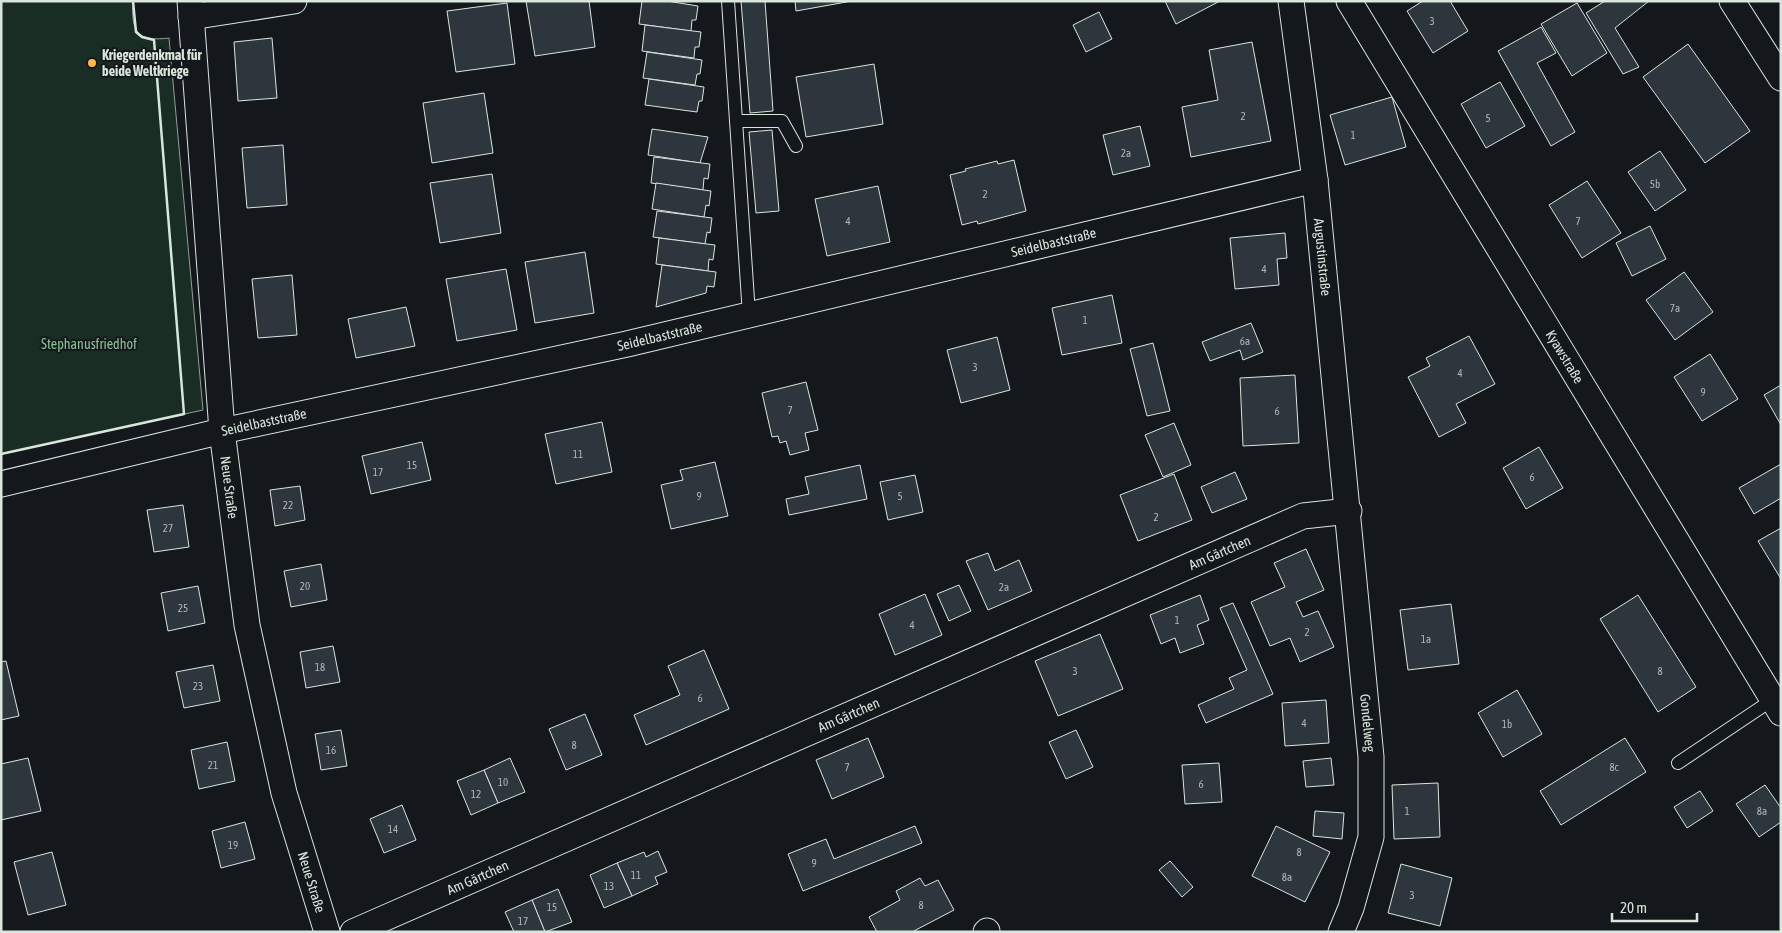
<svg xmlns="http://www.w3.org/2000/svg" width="1782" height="933" font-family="'Asap Condensed',sans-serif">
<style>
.green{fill:#1a2d24;stroke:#939e99}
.building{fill:#2c363c;stroke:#d8e6dc}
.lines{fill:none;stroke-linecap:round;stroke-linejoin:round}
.lane-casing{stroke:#d8e6dc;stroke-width:14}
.street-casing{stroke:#d8e6dc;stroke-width:27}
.lane{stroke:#14181c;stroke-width:12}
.street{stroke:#14181c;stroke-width:25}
.wall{stroke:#d8e6dc;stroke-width:2.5}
.poi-dot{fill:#ffb74d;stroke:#14181c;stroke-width:2}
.labels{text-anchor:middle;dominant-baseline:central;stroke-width:4;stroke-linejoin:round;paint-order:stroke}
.number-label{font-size:11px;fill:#adbab4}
.poi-label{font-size:14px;font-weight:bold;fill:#d8e6dc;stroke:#14181c;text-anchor:start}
.street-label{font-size:14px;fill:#d8e6dc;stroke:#14181c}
.park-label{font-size:14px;fill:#8ac095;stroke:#14181c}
</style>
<rect width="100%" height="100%" fill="#14181c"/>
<path class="green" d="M1,1H133C131,32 137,42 169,38L203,410L1,454Z"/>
<g class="building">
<polygon points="526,1 589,1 595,47 535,56"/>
<polygon points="642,1 667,1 698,6 696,20 692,20 691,31 639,24"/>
<polygon points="741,1 765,1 773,111 750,113"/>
<polygon points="795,1 852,1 796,11"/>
<polygon points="1165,1 1220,1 1176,24"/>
<polygon points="1423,1 1450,1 1468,31 1433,53 1407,11"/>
<polygon points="1605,1 1649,1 1615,28 1639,67 1623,74 1586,13"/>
<polygon points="507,3 515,64 456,72 447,11"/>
<polygon points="1577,3 1607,53 1572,76 1541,24"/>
<polygon points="1099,12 1112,39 1086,52 1073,25"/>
<polygon points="645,25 701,32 699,47 695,47 694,58 642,51"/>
<polygon points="1541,27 1556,53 1537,63 1575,132 1551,146 1498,51"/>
<polygon points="272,38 277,98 238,101 234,42"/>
<polygon points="1252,42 1271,141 1191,157 1182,107 1218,100 1209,50"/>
<polygon points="1688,44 1750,131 1705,163 1643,77"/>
<polygon points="647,52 702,60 700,74 697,74 695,85 643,78"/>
<polygon points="874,64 883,124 806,137 796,77"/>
<polygon points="649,79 704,87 702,101 699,101 697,112 645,105"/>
<polygon points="1500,82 1525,126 1486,148 1461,104"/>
<polygon points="484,93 493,153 432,163 423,103"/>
<polygon points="1392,97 1406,147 1345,165 1330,115"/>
<polygon points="1140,126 1150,166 1113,175 1103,135"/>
<polygon points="652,129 708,137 700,163 648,155"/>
<polygon points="772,130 779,211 756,213 749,132"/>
<polygon points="283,145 287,205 247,208 242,148"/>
<polygon points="1660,151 1686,190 1655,211 1628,172"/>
<polygon points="654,157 710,164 708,179 704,178 703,190 651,183"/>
<polygon points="1014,160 1026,211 978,224 977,221 962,225 950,175 966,171 965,169 997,161 998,164"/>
<polygon points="492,174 501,233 440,243 430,183"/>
<polygon points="1587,181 1621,233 1582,258 1549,205"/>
<polygon points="656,183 711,191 709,206 706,205 704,217 652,209"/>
<polygon points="878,186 890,242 827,256 815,199"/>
<polygon points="657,211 712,218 710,233 707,232 705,244 653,237"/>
<polygon points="1650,226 1666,259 1632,276 1616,243"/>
<polygon points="1285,233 1287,258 1277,259 1279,285 1235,289 1230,238"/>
<polygon points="659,238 715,245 713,260 709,259 708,271 656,264"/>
<polygon points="585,252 594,313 535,323 525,262"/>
<polygon points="662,265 716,272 714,287 707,286 706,293 656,307"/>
<polygon points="506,269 517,330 457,341 446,279"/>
<polygon points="1684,272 1713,312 1675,340 1646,300"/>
<polygon points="292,275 297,335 258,338 252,279"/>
<polygon points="1112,295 1122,343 1062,355 1052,308"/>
<polygon points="406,307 415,346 356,358 348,319"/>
<polygon points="1251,323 1263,352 1243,360 1240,350 1210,361 1202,342"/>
<polygon points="1469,336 1495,384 1456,404 1466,423 1439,437 1408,377 1430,366 1426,358"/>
<polygon points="997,337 1010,390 961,403 947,350"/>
<polygon points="1153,343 1170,411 1147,416 1130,349"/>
<polygon points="1710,354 1738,399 1702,421 1674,377"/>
<polygon points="1295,375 1299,443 1243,446 1240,378"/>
<polygon points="806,382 818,430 805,433 809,450 790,455 786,441 780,443 778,436 772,437 762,393"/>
<polygon points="1781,385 1781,425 1764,395"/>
<polygon points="602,422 612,472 556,484 545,434"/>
<polygon points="1174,423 1191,465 1163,477 1145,435"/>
<polygon points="422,442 431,480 371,494 362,456"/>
<polygon points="1539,447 1563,488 1526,509 1503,468"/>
<polygon points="715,462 728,516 671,529 661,485 683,480 680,470"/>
<polygon points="1781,464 1781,498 1754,514 1739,488"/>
<polygon points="860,465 867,499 789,515 786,499 809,494 805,477"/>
<polygon points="1235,472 1247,499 1212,513 1201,487"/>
<polygon points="1174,474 1192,520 1138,541 1120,495"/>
<polygon points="915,475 923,512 888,520 880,482"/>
<polygon points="300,486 305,520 275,526 270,490"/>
<polygon points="183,505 189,547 154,552 147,510"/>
<polygon points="1781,528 1781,579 1758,541"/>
<polygon points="1306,549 1324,590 1296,602 1303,617 1318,611 1334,647 1300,662 1290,638 1270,646 1251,602 1285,587 1274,563"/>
<polygon points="988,553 995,571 1019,560 1032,591 988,610 966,561"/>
<polygon points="321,564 327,600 291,607 284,571"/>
<polygon points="959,585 971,611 949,621 937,594"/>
<polygon points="198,586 205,623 168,631 161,593"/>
<polygon points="925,594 942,635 895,655 879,614"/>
<polygon points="1200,595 1209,620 1197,625 1204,644 1180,653 1175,638 1161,644 1150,615"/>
<polygon points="1638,595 1696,687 1658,712 1600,619"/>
<polygon points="1233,603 1273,694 1206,723 1198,705 1234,689 1229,678 1247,670 1220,608"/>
<polygon points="1451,604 1459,664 1408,670 1400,610"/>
<polygon points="1100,634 1123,689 1058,716 1035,661"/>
<polygon points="333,646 340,682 306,688 300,652"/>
<polygon points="704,650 729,709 646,745 634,715 680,695 668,666"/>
<polygon points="6,661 19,716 1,720 1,662"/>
<polygon points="213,665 220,701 184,708 176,672"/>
<polygon points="1517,690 1542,734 1503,757 1478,713"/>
<polygon points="1326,700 1329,743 1285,746 1282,703"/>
<polygon points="585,714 602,755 566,770 549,729"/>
<polygon points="341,730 347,766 321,770 315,734"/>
<polygon points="1076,730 1093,767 1066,779 1049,742"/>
<polygon points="868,738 884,777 832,799 816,760"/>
<polygon points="1625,738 1646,772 1561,825 1540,791"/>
<polygon points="227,742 235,781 199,789 191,750"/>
<polygon points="28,758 41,811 1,820 1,764"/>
<polygon points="510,758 525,792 498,803 484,770"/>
<polygon points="1331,758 1334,785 1306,787 1303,761"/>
<polygon points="1219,763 1222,802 1185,804 1182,765"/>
<polygon points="484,770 498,803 471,815 457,781"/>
<polygon points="1438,783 1440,837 1394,839 1392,785"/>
<polygon points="1765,785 1781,808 1781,822 1759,837 1736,804"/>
<polygon points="1700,791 1713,811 1687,828 1674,807"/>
<polygon points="402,805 416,840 384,853 370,819"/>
<polygon points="1315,811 1344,813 1342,839 1313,836"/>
<polygon points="245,822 255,859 221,868 212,831"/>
<polygon points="915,826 922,843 803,891 788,854 826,839 834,859"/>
<polygon points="1276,826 1330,852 1305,902 1252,876"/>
<polygon points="658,851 667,872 655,877 658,884 632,896 617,863 644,852 646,857"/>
<polygon points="52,852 66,905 28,915 14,862"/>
<polygon points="1170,861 1193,887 1182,897 1159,870"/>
<polygon points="617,863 632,896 604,908 590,875"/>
<polygon points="1401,864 1452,878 1440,926 1388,913"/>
<polygon points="920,878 925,886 938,880 954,910 912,932 877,932 869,917 900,900 896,891"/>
<polygon points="558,889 572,922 545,932 532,900"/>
<polygon points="532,900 545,932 514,932 505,912"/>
</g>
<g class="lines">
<g class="lane-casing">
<g id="lane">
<polyline points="728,1 749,315"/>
<polyline points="736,121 782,121 796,146"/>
<polyline points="1678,763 1772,700"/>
</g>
</g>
<g class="street-casing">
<g id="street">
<path id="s1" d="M190,1L222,431L247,625L284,793L327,932"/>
<path id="s2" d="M1291,1L1315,180L1371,757V837L1351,908L1341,932"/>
<path id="s3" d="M1349,1L1781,713"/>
<polyline points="1732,1 1781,78"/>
<polyline points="191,17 294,1"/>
<path id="s4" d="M1,484L222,431L627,344L1315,180"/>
<path id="s5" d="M353,932L1303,516L1349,511"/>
<polyline points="986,932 987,931"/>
</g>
</g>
<use href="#lane" class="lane"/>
<use href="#street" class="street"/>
<polyline class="wall" points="1,454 184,414 154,40 142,37 136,32 133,1"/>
</g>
<circle class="poi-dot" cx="92" cy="63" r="5"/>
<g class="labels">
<g class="number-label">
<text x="1432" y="21">3</text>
<text x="1243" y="116">2</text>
<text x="1488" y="118">5</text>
<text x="1353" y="135">1</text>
<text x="1126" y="153">2a</text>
<text x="1655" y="184">5b</text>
<text x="985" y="194">2</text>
<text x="848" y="221">4</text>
<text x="1578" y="221">7</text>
<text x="1264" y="269">4</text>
<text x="1675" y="308">7a</text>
<text x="1085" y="320">1</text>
<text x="1245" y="341">6a</text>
<text x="975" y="367">3</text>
<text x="1460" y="373">4</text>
<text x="1703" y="392">9</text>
<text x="790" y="410">7</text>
<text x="1277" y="411">6</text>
<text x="578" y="454">11</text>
<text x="412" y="465">15</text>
<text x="378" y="472">17</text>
<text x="1532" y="477">6</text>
<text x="699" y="496">9</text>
<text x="900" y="496">5</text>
<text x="288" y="505">22</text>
<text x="1156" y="517">2</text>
<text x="168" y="528">27</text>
<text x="305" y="586">20</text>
<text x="1004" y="587">2a</text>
<text x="183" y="608">25</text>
<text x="1177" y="620">1</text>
<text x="912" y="625">4</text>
<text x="1307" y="632">2</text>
<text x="1426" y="639">1a</text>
<text x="320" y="667">18</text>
<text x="1075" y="671">3</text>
<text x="1660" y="671">8</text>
<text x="198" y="686">23</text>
<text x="700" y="698">6</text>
<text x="1304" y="723">4</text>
<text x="1507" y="724">1b</text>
<text x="574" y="745">8</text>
<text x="331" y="750">16</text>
<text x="213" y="765">21</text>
<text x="847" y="767">7</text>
<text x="1614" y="767">8c</text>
<text x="503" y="782">10</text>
<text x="1201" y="784">6</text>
<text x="476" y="794">12</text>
<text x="1407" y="811">1</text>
<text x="1762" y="811">8a</text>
<text x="393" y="829">14</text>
<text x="233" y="845">19</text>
<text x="1299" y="852">8</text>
<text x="814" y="863">9</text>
<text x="636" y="875">11</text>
<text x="1287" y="877">8a</text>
<text x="609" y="886">13</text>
<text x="1412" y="895">3</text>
<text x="921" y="905">8</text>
<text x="552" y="907">15</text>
<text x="523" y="921">17</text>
</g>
<g class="poi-label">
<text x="102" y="55">Kriegerdenkmal für<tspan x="102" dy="16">beide Weltkriege</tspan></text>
</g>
<g class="street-label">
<text stroke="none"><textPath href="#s4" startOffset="1080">Seidelbaststraße</textPath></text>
<text stroke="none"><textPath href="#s2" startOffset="258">Augustinstraße</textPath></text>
<text stroke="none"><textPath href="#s4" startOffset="675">Seidelbaststraße</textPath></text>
<text stroke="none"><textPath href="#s3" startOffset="416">Kyawstraße</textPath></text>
<text stroke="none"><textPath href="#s4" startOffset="270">Seidelbaststraße</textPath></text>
<text stroke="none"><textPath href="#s1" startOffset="488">Neue Straße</textPath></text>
<text stroke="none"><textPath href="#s5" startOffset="946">Am Gärtchen</textPath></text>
<text stroke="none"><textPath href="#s5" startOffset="541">Am Gärtchen</textPath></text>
<text stroke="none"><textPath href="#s2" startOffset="726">Gondelweg</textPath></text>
<text stroke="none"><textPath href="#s5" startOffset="136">Am Gärtchen</textPath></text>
<text stroke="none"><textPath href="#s1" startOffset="892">Neue Straße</textPath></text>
</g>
<g class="park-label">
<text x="89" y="344">Stephanusfriedhof</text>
</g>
</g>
<rect width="1782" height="933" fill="none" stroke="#d8e6dc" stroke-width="5"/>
<path d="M1612 913v8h85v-8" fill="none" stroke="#d8e6dc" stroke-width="2.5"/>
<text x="1620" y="913" font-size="15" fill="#d8e6dc" stroke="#14181c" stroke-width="4" paint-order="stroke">20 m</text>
</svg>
